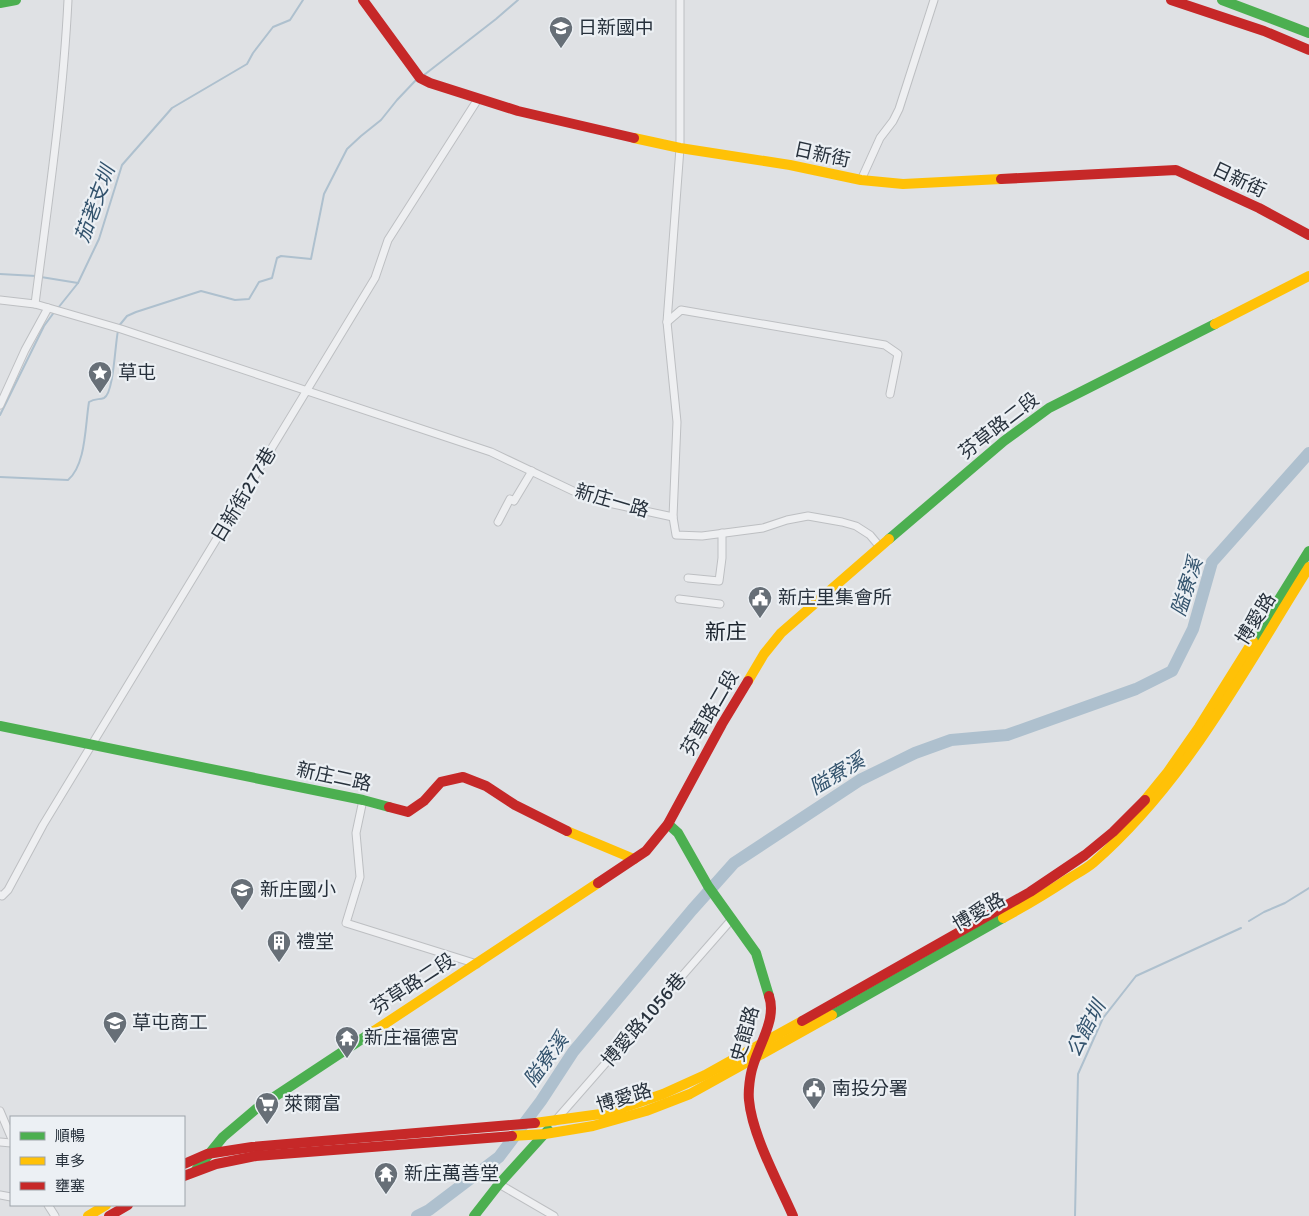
<svg xmlns="http://www.w3.org/2000/svg" width="1309" height="1216" font-family="Signika,'Noto Sans TC',sans-serif">
<style>
.lines{fill:none;stroke-linecap:round;stroke-linejoin:round}
.stream{stroke:#aec0ce;stroke-width:2}
.river{stroke:#aec0ce;stroke-width:12}
.street-casing{stroke:#bdbfc2;stroke-width:9}
.street{stroke:#eeeff1;stroke-width:7}
.fast{stroke:#4caf50;stroke-width:10}
.slow{stroke:#ffc107;stroke-width:10}
.jam{stroke:#c62828;stroke-width:10}
.labels{text-anchor:middle;dominant-baseline:central;stroke-width:4.5;stroke-linejoin:round;paint-order:stroke}
.poi-label{font-size:19px;fill:#27313c;stroke:#ecf0f4;text-anchor:start}
.street-label{font-size:19px;fill:#27313c;stroke:#ecf0f4}
.water-label{font-size:20px;font-style:italic;fill:#33536d;stroke:#ecf0f4}
.quarter-label{font-size:21px;fill:#19222c;stroke:#ecf0f4}
</style>
<rect width="100%" height="100%" fill="#dfe1e4"/>
<g class="lines">
<g class="stream">
<polyline points="424,75 496,19 518,0"/>
<polyline points="0,274 36,276"/>
<polyline points="41,277 78,283"/>
<polyline points="58,308 78,283 99,239 122,165 172,108 247,64 253,53 273,27 290,20 303,0"/>
<polyline points="118,327 127,316 136,312 201,291 235,300 249,299 259,282 272,278 277,258 281,256 311,259 324,194 347,149 361,136 381,120 397,100 416,80"/>
<polyline points="0,415 44,326 55,311"/>
<path d="M0,477L68,480C86,465 85,426 89,402C95,398 99,400 104,398C114,393 115,343 118,331"/>
<polyline points="1249,921 1264,912 1285,903 1309,888"/>
<polyline points="1075,1216 1078,1074 1103,1018 1136,976 1241,928"/>
</g>
<polyline class="river" points="417,1216 429,1210 499,1157 541,1101 573,1052 692,910 734,863 860,780 915,753 951,740 1007,735 1136,689 1172,671 1193,629 1212,562 1309,453"/>
<g class="street-casing">
<g id="street">
<polyline points="680,0 680,148 667,322 677,422 673,517 676,535 702,536 763,528 787,520 808,516 842,522 856,526 870,535 880,547"/>
<polyline points="861,180 880,138 893,121 899,109 934,0"/>
<polyline points="0,300 35,304 121,329 491,452 590,499 673,517"/>
<path d="M35,304C48,203 63,102 68,0"/>
<polyline points="667,322 681,310 885,345 898,354 890,394"/>
<polyline points="0,405 25,350 48,308"/>
<polyline points="498,522 510,499 514,501 532,471"/>
<polyline points="688,578 719,581 722,558 722,533"/>
<polyline points="679,599 720,604"/>
<polyline points="363,800 356,833 360,877 346,923 477,964"/>
<polyline points="0,895 2,896 8,890 43,825 375,278 388,240 478,99"/>
<polyline points="0,1111 11,1137"/>
<polyline points="555,1121 732,919"/>
<polyline points="0,1142 11,1143"/>
<polyline points="499,1184 554,1216"/>
<polyline points="0,1195 11,1197"/>
<polyline points="48,1205 55,1216"/>
</g>
</g>
<use href="#street" class="street"/>
<g class="fast">
<polyline points="1222,0 1309,33"/>
<polyline points="0,3 16,0"/>
<polyline points="889,539 1004,441 1049,408 1215,324"/>
<polyline points="1253,641 1309,551"/>
<polyline points="0,726 363,800 389,807"/>
<polyline points="668,824 678,833 708,886 756,953 769,996"/>
<polyline points="832,1015 1003,918"/>
<polyline points="196,1170 223,1137 256,1109 374,1031"/>
<polyline points="474,1216 499,1184 548,1130"/>
</g>
<g class="slow">
<polyline points="634,138 680,148 790,165 861,180 903,184 1001,179"/>
<polyline points="1215,324 1309,276"/>
<polyline points="748,681 764,654 781,633 889,539"/>
<polyline points="1145,800 1167,773 1199,727 1253,641"/>
<polyline points="567,831 634,859"/>
<path d="M1003,918C1025,906 1047,893 1068,879C1076,874 1086,869 1093,863C1186,782 1244,670 1309,567"/>
<polyline points="374,1031 598,883"/>
<polyline points="535,1123 608,1113 663,1094 705,1075 802,1021"/>
<polyline points="512,1136 545,1134 593,1126 646,1111 690,1094 832,1015"/>
<polyline points="88,1216 106,1205"/>
</g>
<g class="jam">
<polyline points="363,0 420,78 430,83 518,111 634,138"/>
<polyline points="1171,0 1264,31 1309,50"/>
<polyline points="1001,179 1176,170 1259,208 1309,235"/>
<polyline points="389,807 408,812 424,801 441,782 463,777 486,786 515,805 567,831"/>
<polyline points="598,883 646,851 668,824 722,724 748,681"/>
<path d="M769,996C777,1019 759,1044 753,1066C750,1075 748,1091 749,1100C752,1135 779,1184 793,1216"/>
<polyline points="802,1021 1030,892 1085,855 1113,832 1145,800"/>
<polyline points="184,1164 207,1154 252,1147 535,1123"/>
<polyline points="184,1176 216,1164 256,1156 512,1136"/>
<polyline points="109,1216 128,1205"/>
</g>
</g>
<defs>
<g id="school-pin" transform="scale(1.25)"><path d="M0 17L-7.5 6A9.5 9.5 0 1 1 7.5 6Z" fill="#676f77" stroke="#ecf0f4"/><path d="M0-5L7-2L0 1L-7-2ZM-4 1L0 2.5L4 1V4Q0 6-4 4Z" fill="#fff"/></g>
<g id="sight-pin" transform="scale(1.25)"><path d="M0 17L-7.5 6A9.5 9.5 0 1 1 7.5 6Z" fill="#676f77" stroke="#ecf0f4"/><path d="M0-6L1.8-2.2L6-1.7L2.9 1.2L3.7 5.4L0 3.3L-3.7 5.4L-2.9 1.2L-6-1.7L-1.8-2.2Z" fill="#fff"/></g>
<g id="civic-pin" transform="scale(1.25)"><path d="M0 17L-7.5 6A9.5 9.5 0 1 1 7.5 6Z" fill="#676f77" stroke="#ecf0f4"/><path d="M-.6-6.5H3V-4.5H.6V-3L4-1V1h2V6H-6V1h2V-1L-.6-3ZM-1.2 2.5V6h2.4V2.5Z" fill="#fff"/></g>
<g id="building-pin" transform="scale(1.25)"><path d="M0 17L-7.5 6A9.5 9.5 0 1 1 7.5 6Z" fill="#676f77" stroke="#ecf0f4"/><path d="M-4-6H4V6H1V3H-1V6H-4ZM-2.5-4.3h1.7v1.8h-1.7ZM.8-4.3h1.7v1.8H.8ZM-2.5-1h1.7V.8h-1.7ZM.8-1h1.7V.8H.8Z" fill="#fff"/></g>
<g id="temple-pin" transform="scale(1.25)"><path d="M0 17L-7.5 6A9.5 9.5 0 1 1 7.5 6Z" fill="#676f77" stroke="#ecf0f4"/><path d="M0-6L5-2H3V0L6.5 2.5H4V6H1.5V3h-3V6H-4V2.5H-6.5L-3 0V-2H-5Z" fill="#fff"/></g>
<g id="supermarket-pin" transform="scale(1.25)"><path d="M0 17L-7.5 6A9.5 9.5 0 1 1 7.5 6Z" fill="#676f77" stroke="#ecf0f4"/><path d="M-6-5.5h2.5l.6 2H6L4.5 2H-2.5L-4.4-4H-6ZM-1.5 3.2a1.3 1.3 0 1 0 .1 0ZM3 3.2a1.3 1.3 0 1 0 .1 0Z" fill="#fff"/></g>
</defs>
<g fill-rule="evenodd">
<use href="#school-pin" x="561" y="28"/>
<use href="#sight-pin" x="100" y="373"/>
<use href="#civic-pin" x="760" y="598"/>
<use href="#school-pin" x="242" y="890"/>
<use href="#building-pin" x="279" y="942"/>
<use href="#school-pin" x="115" y="1023"/>
<use href="#temple-pin" x="347" y="1038"/>
<use href="#civic-pin" x="814" y="1089"/>
<use href="#supermarket-pin" x="267" y="1104"/>
<use href="#temple-pin" x="386" y="1174"/>
</g>
<g class="labels">
<g class="poi-label">
<text x="578" y="28">日新國中</text>
<text x="118" y="373">草屯</text>
<text x="778" y="598">新庄里集會所</text>
<text x="260" y="890">新庄國小</text>
<text x="296" y="942">禮堂</text>
<text x="132" y="1023">草屯商工</text>
<text x="364" y="1038">新庄福德宮</text>
<text x="832" y="1089">南投分署</text>
<text x="284" y="1104">萊爾富</text>
<text x="404" y="1174">新庄萬善堂</text>
</g>
<g class="street-label">
<text transform="translate(822 155) rotate(12)">日新街</text>
<text transform="translate(1239 180) rotate(25)">日新街</text>
<text transform="translate(999 426) rotate(-38)">芬草路二段</text>
<text transform="translate(244 495) rotate(-59)">日新街277巷</text>
<text transform="translate(612 501) rotate(16)">新庄一路</text>
<text transform="translate(1256 619) rotate(-58)">博愛路</text>
<text transform="translate(710 713) rotate(-60)">芬草路二段</text>
<text transform="translate(334 777) rotate(12)">新庄二路</text>
<text transform="translate(979 912) rotate(-30)">博愛路</text>
<text transform="translate(413 984) rotate(-33)">芬草路二段</text>
<text transform="translate(644 1020) rotate(-49)">博愛路1056巷</text>
<text transform="translate(745 1034) rotate(-74)">史館路</text>
<text transform="translate(624 1098) rotate(-17)">博愛路</text>
</g>
<g class="water-label">
<text transform="translate(95 204) rotate(-70)">茄荖支圳</text>
<text transform="translate(1187 587) rotate(-72)">隘寮溪</text>
<text transform="translate(837 774) rotate(-31)">隘寮溪</text>
<text transform="translate(1086 1029) rotate(-62)">公館圳</text>
<text transform="translate(546 1060) rotate(-54)">隘寮溪</text>
</g>
<g class="quarter-label">
<text x="726" y="632">新庄</text>
</g>
</g>
<rect x="10" y="1116" width="175" height="90" fill="#ecf0f4" stroke="#9da4aa"/>
<rect x="20" y="1132" width="25" height="8" fill="#4caf50" stroke="#9da4aa"/>
<text x="55" y="1141" font-size="15" fill="#27313c">順暢</text>
<rect x="20" y="1157" width="25" height="8" fill="#ffc107" stroke="#9da4aa"/>
<text x="55" y="1166" font-size="15" fill="#27313c">車多</text>
<rect x="20" y="1182" width="25" height="8" fill="#c62828" stroke="#9da4aa"/>
<text x="55" y="1191" font-size="15" fill="#27313c">壅塞</text>
</svg>
